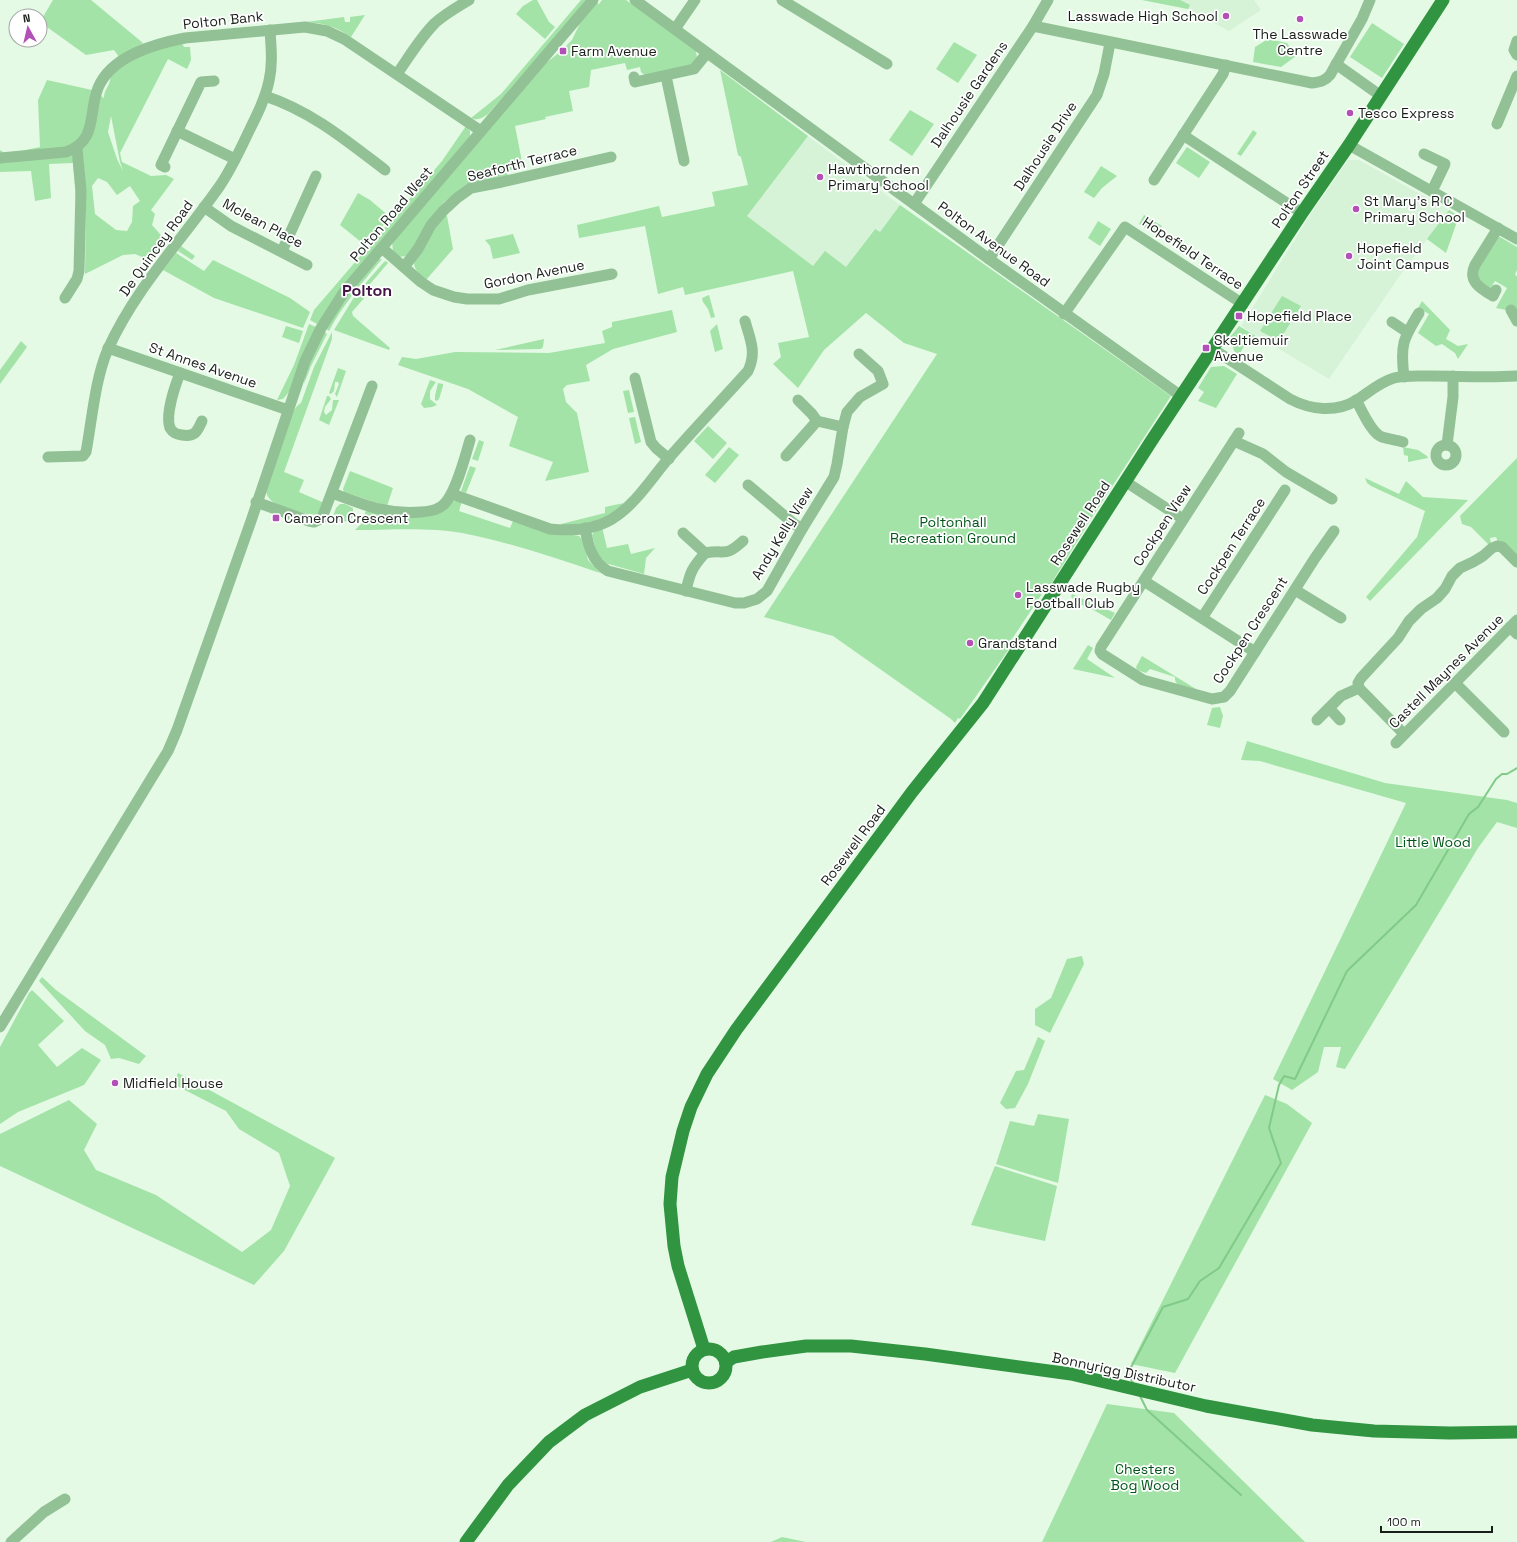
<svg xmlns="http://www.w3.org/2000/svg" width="1517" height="1542" font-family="'Space Grotesk',sans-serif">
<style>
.built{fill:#d6f2d7}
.green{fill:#a3e3a7;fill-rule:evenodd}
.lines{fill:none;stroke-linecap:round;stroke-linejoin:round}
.stream{stroke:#81ca87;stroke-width:2}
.minor{stroke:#92c195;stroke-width:11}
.major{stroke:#309441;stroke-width:13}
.poi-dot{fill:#b350b7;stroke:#fff;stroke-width:1.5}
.labels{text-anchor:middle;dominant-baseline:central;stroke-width:3.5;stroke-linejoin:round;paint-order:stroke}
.poi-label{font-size:14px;fill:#171f18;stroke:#fff;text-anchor:start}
.street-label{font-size:14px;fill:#171f18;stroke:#fff}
.park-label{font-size:14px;fill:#005518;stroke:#fff}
.quarter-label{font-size:16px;font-weight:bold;fill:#431445;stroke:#fff}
</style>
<rect width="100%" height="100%" fill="#e4fae5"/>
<g class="built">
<polygon points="1142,0 1254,0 1261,10 1229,31 1188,9"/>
<polygon points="808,136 900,205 879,233 874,229 846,267 813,266 747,216"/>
<polygon points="1348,160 1359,160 1449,210 1401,274 1329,379 1241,326 1310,215"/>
</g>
<g class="green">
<polygon points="53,0 91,0 143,43 119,57 114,50 86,55 40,22"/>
<polygon points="533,0 537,0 549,22 555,27 545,39 516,14 523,6"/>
<path d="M581,0H588L488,114C482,118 478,121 471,118L501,94Z"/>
<polygon points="602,0 626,0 692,47 696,51 697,59 691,66 646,76 641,72 640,67 627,70 625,63 591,70 589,87 569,91 573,111 545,117 546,119 515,126 523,167 507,171 508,176 465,186 444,202 429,220 417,245 407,256 398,257 393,251 392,242 542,66 560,52 572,40 580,23 597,3 599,4"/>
<polygon points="1142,0 1180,0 1190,5 1188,9"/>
<path d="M365,15L351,37C337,27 323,23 306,22L344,17L345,22H350V17Z"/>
<polygon points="1372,23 1404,44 1382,78 1350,57"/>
<polygon points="1268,39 1287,43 1296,56 1281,67 1253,62 1255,47"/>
<polygon points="954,42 977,55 958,83 936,69"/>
<path d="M182,43L184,47H190L191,60L187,69L168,59L120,153L122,162L151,176L166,175L174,179L151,210L155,214L152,225L167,242L151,261L135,254L123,255L85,274L86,210L76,201L73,163L49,164L51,198L35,201L31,171L0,172V150L6,154L40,147L38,100L47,80L92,90L104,98C104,92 106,90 109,84C110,81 110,78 112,75C124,58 162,48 182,43ZM111,116L120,162L123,171L117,159L108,132ZM98,178L107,182L117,195L130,186L140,201L133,206L132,222L127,231L116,230L95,214L92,186Z"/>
<polygon points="1001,44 1006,48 995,64 990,60"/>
<polygon points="720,70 808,136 747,216 813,266 825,251 846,267 875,229 880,232 900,205 1171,396 1091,519 1051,584 1048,585 1012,639 1016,639 960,719 958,718 955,723 951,719 833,636 764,617 937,354 904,343 866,313 824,350 798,388 773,364 781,357 778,343 809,337 793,271 685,295 683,287 658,294 645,226 579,238 577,225 659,206 662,217 715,206 712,192 748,185 741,157 738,155"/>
<polygon points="910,110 934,124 912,156 889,140"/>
<polygon points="466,126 470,131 470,136 317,324 310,320 314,310 442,161"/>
<polygon points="1253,130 1257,133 1241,156 1237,154"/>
<polygon points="1187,147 1210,162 1199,178 1176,163"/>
<polygon points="1101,166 1117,176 1102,188 1094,198 1084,192"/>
<polygon points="358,193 370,200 390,217 366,246 340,225"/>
<polygon points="1449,210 1459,216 1446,253 1427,239"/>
<path d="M445,214L447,216L453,249L426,280C421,275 414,270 414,263L433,231Z"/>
<polygon points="1144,215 1162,226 1156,235 1139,224"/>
<polygon points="1098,221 1111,229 1100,246 1088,238"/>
<polygon points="513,234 520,253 493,259 490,246 485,240"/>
<polygon points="1500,237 1517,247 1517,270 1515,274 1517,277 1517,312 1496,308 1507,288 1495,281 1490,289 1480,283 1476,272 1497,238"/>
<polygon points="181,246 195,256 192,260 178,251"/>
<polygon points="176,253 204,271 213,260 290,298 310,312 303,328 214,298 163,270"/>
<path d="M380,259H382C363,282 343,304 329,331L325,328L341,303L377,260Z"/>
<polygon points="386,261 388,263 370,284 373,287 372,289 352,312 353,316 390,348 389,350 334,330 356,294 384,262"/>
<polygon points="709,295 715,317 711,318 708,309 703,302 702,298"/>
<polygon points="1282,296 1301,306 1279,341 1260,331"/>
<polygon points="1422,301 1450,330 1446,339 1458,346 1468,344 1458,359 1455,353 1442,344 1436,346 1418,333 1429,314 1418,308"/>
<polygon points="672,310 677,332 613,349 586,365 590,381 567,385 563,389 566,402 577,413 589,472 545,481 553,462 509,446 518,417 468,389 398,365 402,357 416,359 455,352 549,353 605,343 602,331 612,327 612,322"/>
<polygon points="309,324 316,327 289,392 283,399 277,400 294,365"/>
<polygon points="717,324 723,349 715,352 710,331"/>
<polygon points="286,326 303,331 299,343 282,337"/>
<polygon points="1239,326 1261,339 1260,341 1255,338 1252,344 1247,341 1239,355 1234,351 1230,337"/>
<polygon points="324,331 327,334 311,366 304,384 306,370"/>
<path d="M332,332V339L284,472L304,480L299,492L322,502L323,505L318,514C311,517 280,507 273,502C269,499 267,496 266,491C271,476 288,408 301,403L314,367Z"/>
<polygon points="544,339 543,347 541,349 495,350"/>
<polygon points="21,341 27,347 0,384 0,370"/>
<polygon points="1224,366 1237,374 1216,408 1198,401 1204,392 1198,388 1211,367"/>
<polygon points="338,368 346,371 337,397 335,394 339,384 338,382 335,382 334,391 331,394 329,393"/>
<polygon points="430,380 436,382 430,391 430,399 437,405 432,407 424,408 421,404"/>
<polygon points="438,383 443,384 443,386 439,399 437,401 435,400 435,396"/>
<polygon points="629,390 634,412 628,413 623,391"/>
<polygon points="327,396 329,396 331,399 325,407 324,412 326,415 332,410 333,400 339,400 329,425 319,420"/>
<polygon points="635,417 641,442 635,444 629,418"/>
<polygon points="708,426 727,443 713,459 694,441"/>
<polygon points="479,440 484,442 478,461 472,459"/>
<polygon points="729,447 739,455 715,483 705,475"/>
<polygon points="1403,447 1418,450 1427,456 1428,458 1408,462 1408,456 1404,455"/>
<polygon points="1517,458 1517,556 1498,542 1496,537 1490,538 1491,544 1489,545 1471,527 1462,524 1460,516"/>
<polygon points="470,466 476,468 466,493 461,491"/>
<polygon points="350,471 393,488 387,506 344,492 343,489"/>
<polygon points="1365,478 1399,494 1406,481 1423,497 1468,500 1370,601 1366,597 1417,537 1425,511 1371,486 1367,483"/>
<path d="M455,501H462L459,511L510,528L513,521L572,533L573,535L579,536L582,539L588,560L600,573C555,558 509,542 462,533C430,527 388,530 355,530L362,523L366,510L393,515Z"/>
<polygon points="624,503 621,509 594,522 562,526 561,524 605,513 605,507"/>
<path d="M340,504H345L353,508V516C348,524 341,521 333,520L332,519L336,508Z"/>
<polygon points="602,527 607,548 628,544 631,554 655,548 646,558 644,574 605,563 597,553 592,535 594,532"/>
<polygon points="1072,594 1115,613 1111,620 1090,608 1088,609 1071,597"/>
<polygon points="1088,645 1093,648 1087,659 1115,678 1073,669"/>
<polygon points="1142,656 1196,689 1177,684 1175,680 1175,677 1150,669 1146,673 1137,670 1136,667"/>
<polygon points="1220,707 1223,716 1220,728 1207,725 1212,708"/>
<polygon points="1247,741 1385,783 1507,800 1517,803 1517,828 1497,822 1478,848 1345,1069 1336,1067 1341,1047 1324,1047 1318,1072 1292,1090 1273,1079 1406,803 1260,761 1241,760"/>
<polygon points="1082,956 1084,964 1050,1033 1035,1025 1035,1009 1051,998 1067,959"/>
<polygon points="42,977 56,990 146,1056 139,1064 119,1058 111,1059 105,1045 85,1031 39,981"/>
<polygon points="32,990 64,1021 38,1045 57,1067 82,1048 101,1060 84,1085 18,1112 0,1124 0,1047 29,993"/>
<polygon points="1038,1037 1045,1041 1028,1084 1015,1108 1006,1109 1000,1103 1016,1071 1024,1070"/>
<polygon points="178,1073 335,1158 284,1251 254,1285 0,1166 0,1134 69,1100 97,1124 84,1150 96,1170 156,1195 242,1252 271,1230 290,1186 279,1153 239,1129 226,1111 173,1084"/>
<polygon points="1265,1095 1287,1104 1312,1123 1175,1373 1131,1364"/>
<polygon points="1038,1114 1069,1119 1058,1183 996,1164 1010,1121 1034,1126"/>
<polygon points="995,1166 1057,1186 1045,1241 971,1225"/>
<polygon points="1107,1404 1174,1413 1305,1542 1042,1542"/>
<polygon points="782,1537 806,1542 771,1542"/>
</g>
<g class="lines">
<g class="stream">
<polyline points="1133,1383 1128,1373 1163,1307 1188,1299 1200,1281 1219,1268 1281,1163 1269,1128 1279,1085 1284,1076 1295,1079 1347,971 1416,905 1469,814 1478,807 1496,779 1502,774 1507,774 1517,768"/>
<polyline points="1140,1396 1147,1410 1241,1495"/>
</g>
<g class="minor">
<polyline points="635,0 989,259 1181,396"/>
<polyline points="782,0 887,64"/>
<path d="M1033,26L1312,83C1320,82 1325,81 1330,75L1362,19L1370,0"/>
<polyline points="675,29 695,0"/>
<polyline points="1517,41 1514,50 1517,55"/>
<polyline points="1336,64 1381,96"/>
<path d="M397,74C409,57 420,38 435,23C445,14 457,7 469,0"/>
<polyline points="666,76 684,161"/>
<polyline points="634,77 635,82 694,69 707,53"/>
<path d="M265,96C311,111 347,141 385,170"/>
<polyline points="1497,124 1517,76"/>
<polyline points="177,131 235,159"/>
<polyline points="1183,135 1302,213"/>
<polyline points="1349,145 1517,239"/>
<polyline points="1424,154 1445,164 1432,191"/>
<path d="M0,158L66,152C98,141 88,113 98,88C111,56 154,44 185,38L305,27L327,31L344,39L481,131"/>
<polyline points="165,167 161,165 201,82 214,81"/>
<polyline points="1154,180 1223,74 1226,65"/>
<polyline points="914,204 1033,26 1048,0"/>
<polyline points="204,207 231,226 307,265"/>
<polyline points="382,248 421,282 433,290 454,297 467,299 499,299 528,290 612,274"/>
<polyline points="282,251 316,176"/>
<polyline points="989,259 1097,95 1104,74 1110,43"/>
<polyline points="404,267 418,249 431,225 443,211 457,198 471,188 502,182 611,157"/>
<path d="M1496,290L1493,296C1481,289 1467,281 1475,265L1498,228"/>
<polyline points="65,298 77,279 79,271 81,190 77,149"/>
<polyline points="1511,310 1517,321"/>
<polyline points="1064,314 1125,227 1243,304"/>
<polyline points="1392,322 1407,332"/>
<polyline points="108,348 288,410"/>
<path d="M1213,349L1290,399C1311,410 1336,413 1357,400C1369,392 1380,382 1394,378C1405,375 1419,376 1430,376C1459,376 1487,378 1516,376"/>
<path d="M180,373C175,386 165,415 170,428C173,433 176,434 182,435C195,437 197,432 202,421"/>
<path d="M1404,377C1400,345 1403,339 1419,313"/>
<polyline points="635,378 651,442 656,448 669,459"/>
<polyline points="798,400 812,414 817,421 843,427"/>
<path d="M1356,400C1362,410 1371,433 1382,437C1388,439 1396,440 1403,442"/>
<polyline points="1239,433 1101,647 1100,651 1102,654 1143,680 1212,699 1224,697 1230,691 1315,558 1334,531"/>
<polyline points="1234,441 1263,454 1286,472 1332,499"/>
<polyline points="1447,445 1453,397 1453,376"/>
<circle cx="1446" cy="455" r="10"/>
<polyline points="786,456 817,421"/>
<path d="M48,457L83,456L86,452C92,420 95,379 108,349C135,289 181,241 219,187C231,170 240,150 249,131C257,115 265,99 269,81C273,64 271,47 270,30"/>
<polyline points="1126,482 1183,519"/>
<polyline points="748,485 793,523 802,529"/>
<path d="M332,493C364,505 387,515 421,512C431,511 440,510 446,502C457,489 465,457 470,440"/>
<path d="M452,494L550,529C570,531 594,530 612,519C635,505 651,479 668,459C694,429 722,400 748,371C757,352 750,339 745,321"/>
<polyline points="256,502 309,521 314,522 322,518 372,386"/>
<path d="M585,528C588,545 592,562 608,571L735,603H744L757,599L767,591L802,529L834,477L837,464L843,427L847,412L860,397L883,384L878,371L859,354"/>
<path d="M683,533L705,553C727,549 724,558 743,541"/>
<polyline points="1144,581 1255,652"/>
<polyline points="1295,590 1341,618"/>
<path d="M686,591C690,572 692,568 705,553"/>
<polyline points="1202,618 1285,490"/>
<polyline points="1510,627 1517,634"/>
<polyline points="1455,683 1504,732"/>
<polyline points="1329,708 1340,720"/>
<polyline points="1317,720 1341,696 1359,688"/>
<polyline points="1404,734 1359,688 1358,683 1361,678 1398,638 1409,621 1421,609 1437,598 1445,589 1452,576 1460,568 1473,562 1483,556 1492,548 1497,546 1502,547 1517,562"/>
<polyline points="1396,743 1517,620"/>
<polyline points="0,1027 168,751 177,730 251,521 305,361 321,328 344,292 593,0"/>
<polyline points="11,1542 44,1512 65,1499"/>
</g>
<g class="major">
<circle cx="709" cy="1366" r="17"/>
<polyline points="704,1349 678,1266 674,1246 670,1204 672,1177 683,1131 691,1107 707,1074 736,1030 912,792 983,703 1152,440 1302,213 1349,145 1443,0"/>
<polyline points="726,1362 734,1357 762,1352 806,1346 851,1346 925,1354 1071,1374 1206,1406 1312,1425 1374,1431 1450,1433 1517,1432"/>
<polyline points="466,1542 508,1485 549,1442 585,1415 640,1387 692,1370"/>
</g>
</g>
<g class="poi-dot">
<circle cx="1226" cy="16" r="4"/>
<circle cx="1300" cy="19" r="4"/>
<rect x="559" y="47" width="8" height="8" rx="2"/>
<circle cx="1350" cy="113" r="4"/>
<circle cx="820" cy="177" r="4"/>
<circle cx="1356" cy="209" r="4"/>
<circle cx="1349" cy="256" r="4"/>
<rect x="1235" y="312" width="8" height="8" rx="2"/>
<rect x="1202" y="344" width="8" height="8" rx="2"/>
<rect x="272" y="514" width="8" height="8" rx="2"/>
<circle cx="1018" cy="595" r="4"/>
<circle cx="970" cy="643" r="4"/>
<circle cx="115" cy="1083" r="4"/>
</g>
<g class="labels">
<g class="poi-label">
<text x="1218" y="16" text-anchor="end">Lasswade High School</text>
<text x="1300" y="34" text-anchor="middle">The Lasswade<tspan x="1300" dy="16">Centre</tspan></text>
<text x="571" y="51">Farm Avenue</text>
<text x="1358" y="113">Tesco Express</text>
<text x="828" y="169">Hawthornden<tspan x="828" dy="16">Primary School</tspan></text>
<text x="1364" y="201">St Mary's R C<tspan x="1364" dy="16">Primary School</tspan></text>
<text x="1357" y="248">Hopefield<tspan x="1357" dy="16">Joint Campus</tspan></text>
<text x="1247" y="316">Hopefield Place</text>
<text x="1214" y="340">Skeltiemuir<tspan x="1214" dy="16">Avenue</tspan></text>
<text x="284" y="518">Cameron Crescent</text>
<text x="1026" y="587">Lasswade Rugby<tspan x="1026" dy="16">Football Club</tspan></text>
<text x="978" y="643">Grandstand</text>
<text x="123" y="1083">Midfield House</text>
</g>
<g class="street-label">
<text transform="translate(223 20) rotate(-6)">Polton Bank</text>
<text transform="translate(969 94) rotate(-56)">Dalhousie Gardens</text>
<text transform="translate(1045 146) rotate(-57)">Dalhousie Drive</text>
<text transform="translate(522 163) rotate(-14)">Seaforth Terrace</text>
<text transform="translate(1300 189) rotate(-56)">Polton Street</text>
<text transform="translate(391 214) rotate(-50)">Polton Road West</text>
<text transform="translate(263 223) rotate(28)">Mclean Place</text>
<text transform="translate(994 244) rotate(36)">Polton Avenue Road</text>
<text transform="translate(156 248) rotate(-54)">De Quincey Road</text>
<text transform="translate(1193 253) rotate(34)">Hopefield Terrace</text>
<text transform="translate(534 274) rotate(-11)">Gordon Avenue</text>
<text transform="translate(203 365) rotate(19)">St Annes Avenue</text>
<text transform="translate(1080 523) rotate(-57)">Rosewell Road</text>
<text transform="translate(1162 525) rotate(-57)">Cockpen View</text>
<text transform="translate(782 533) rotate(-59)">Andy Kelly View</text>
<text transform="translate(1231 546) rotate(-57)">Cockpen Terrace</text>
<text transform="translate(1250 630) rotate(-57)">Cockpen Crescent</text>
<text transform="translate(1446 671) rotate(-45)">Castell Maynes Avenue</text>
<text transform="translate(853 845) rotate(-53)">Rosewell Road</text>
<text transform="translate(1124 1372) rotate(12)">Bonnyrigg Distributor</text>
</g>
<g class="park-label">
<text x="953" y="522">Poltonhall<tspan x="953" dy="16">Recreation Ground</tspan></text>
<text x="1433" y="842">Little Wood</text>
<text x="1145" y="1469">Chesters<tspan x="1145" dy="16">Bog Wood</tspan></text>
</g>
<g class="quarter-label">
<text x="367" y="290">Polton</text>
</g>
</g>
<g transform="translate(28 28) rotate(352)"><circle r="19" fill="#ffffff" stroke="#a2a5a3"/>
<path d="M0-3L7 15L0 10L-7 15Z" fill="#b350b7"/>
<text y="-6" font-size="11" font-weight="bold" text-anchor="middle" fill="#171f18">N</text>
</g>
<path d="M1381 1526v6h111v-6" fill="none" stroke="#171f18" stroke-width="2"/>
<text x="1387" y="1526" font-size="12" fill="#171f18" stroke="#ffffff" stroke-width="3" paint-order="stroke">100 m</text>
</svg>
